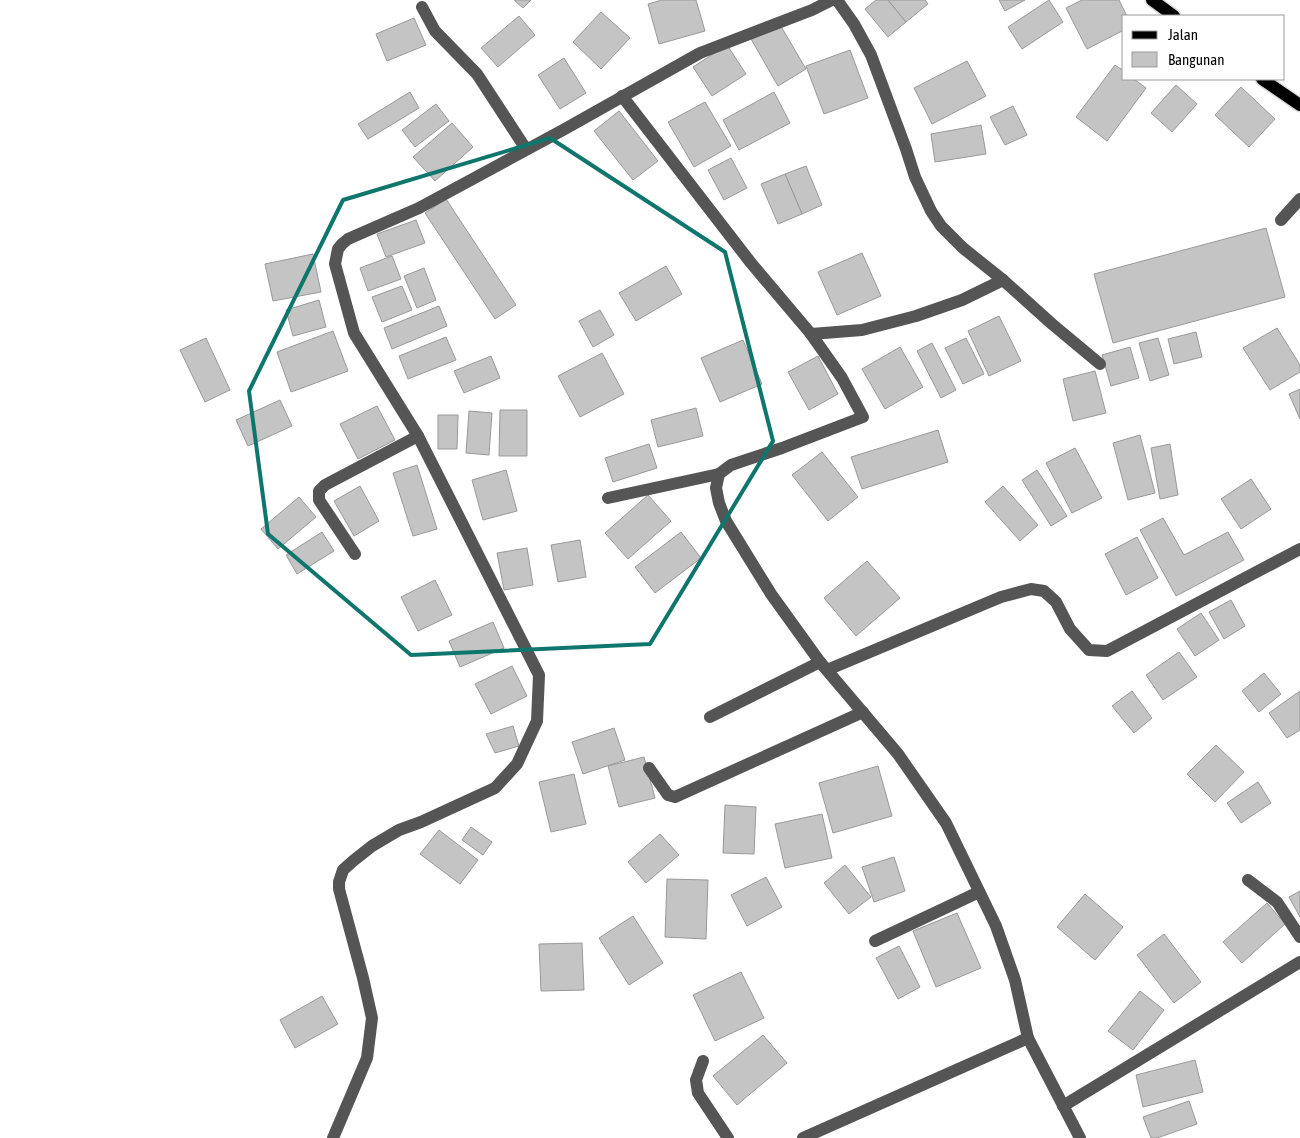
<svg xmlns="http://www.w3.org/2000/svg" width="1300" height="1138" font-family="'Asap Condensed',sans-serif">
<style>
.building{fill:#c4c4c4;stroke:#999}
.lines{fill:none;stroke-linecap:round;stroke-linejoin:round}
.major-casing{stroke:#dbdbdb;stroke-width:15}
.minor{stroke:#555;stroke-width:12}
.major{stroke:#000;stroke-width:12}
.marked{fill:none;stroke:#0f766e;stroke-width:4;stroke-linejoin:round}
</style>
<rect width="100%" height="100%" fill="#fff"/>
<g class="building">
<polygon points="514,0 531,0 523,8"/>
<polygon points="662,0 696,0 705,31 659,44 648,4"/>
<polygon points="876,0 888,0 906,22 888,37 865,9"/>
<polygon points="888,0 925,0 928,4 906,22"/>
<polygon points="999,0 1025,0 1005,11"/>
<polygon points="1049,0 1063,22 1022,49 1008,27"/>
<polygon points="1082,0 1119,0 1127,16 1124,16 1124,30 1087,49 1066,8"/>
<polygon points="601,12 630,38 601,69 573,42"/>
<polygon points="519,16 535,35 498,67 481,48"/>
<polygon points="414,18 426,45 387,61 376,34"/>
<polygon points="779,23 806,69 778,86 751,39"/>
<polygon points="727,45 746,74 712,96 693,67"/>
<polygon points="850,50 868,98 824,114 806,66"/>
<polygon points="564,58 586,93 560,109 538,75"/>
<polygon points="967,61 986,96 932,124 914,88"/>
<polygon points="1115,65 1124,71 1124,79 1134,79 1146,88 1107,141 1076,117"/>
<polygon points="1176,85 1197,104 1172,132 1151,113"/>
<polygon points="1241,87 1275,119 1249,147 1215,115"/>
<polygon points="410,92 419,108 368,139 358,124"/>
<polygon points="774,92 790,123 739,150 723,120"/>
<polygon points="705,102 731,146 694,167 668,122"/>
<polygon points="436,104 449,121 415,147 402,130"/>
<polygon points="1013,106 1027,135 1005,145 990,117"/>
<polygon points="619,111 658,161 633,180 594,131"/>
<polygon points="452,123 473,147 435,181 413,157"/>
<polygon points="981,125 986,154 935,162 931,134"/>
<polygon points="731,158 747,188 724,200 708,170"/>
<polygon points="806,166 822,205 802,214 785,174"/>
<polygon points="785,174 802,214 778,224 761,184"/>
<polygon points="446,199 516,305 495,319 425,213"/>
<polygon points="416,220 425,243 386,257 377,234"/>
<polygon points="1266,228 1285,297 1113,343 1094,274"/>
<polygon points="862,253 881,296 837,315 818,272"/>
<polygon points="313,254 321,292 273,301 265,264"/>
<polygon points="392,256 401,279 368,291 360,268"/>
<polygon points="666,266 682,294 636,321 619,293"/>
<polygon points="424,268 436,300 417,308 404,276"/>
<polygon points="402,286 412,310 382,322 372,297"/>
<polygon points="319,300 326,327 293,336 286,310"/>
<polygon points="439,306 447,326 392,349 384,328"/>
<polygon points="600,310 614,335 593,347 579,321"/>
<polygon points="999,316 1021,361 989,376 968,331"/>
<polygon points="1277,328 1300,365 1300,372 1270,390 1243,348"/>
<polygon points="333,331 348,371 291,392 277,352"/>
<polygon points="1196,332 1202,357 1174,364 1168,339"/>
<polygon points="446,337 456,360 408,379 399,356"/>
<polygon points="206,338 230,390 205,402 180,350"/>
<polygon points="966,338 984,374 963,384 945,348"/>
<polygon points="1158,338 1169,375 1150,381 1139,343"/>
<polygon points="743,340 762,384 720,402 701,358"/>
<polygon points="932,343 956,390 941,398 917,351"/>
<polygon points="900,347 923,387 885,409 862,369"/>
<polygon points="1130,347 1139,378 1111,386 1102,355"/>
<polygon points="602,353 624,394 580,417 558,376"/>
<polygon points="491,356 500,378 464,393 454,371"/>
<polygon points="818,356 838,394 809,410 788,372"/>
<polygon points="1095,371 1106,413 1073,421 1063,379"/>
<polygon points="1300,389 1300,419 1289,394"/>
<polygon points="280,400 292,426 248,446 236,420"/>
<polygon points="377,406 395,440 358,459 340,424"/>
<polygon points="696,408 703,436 658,447 651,420"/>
<polygon points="500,410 527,410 527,456 499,456"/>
<polygon points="469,411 492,413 489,455 466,453"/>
<polygon points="438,415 458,415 457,449 438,449"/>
<polygon points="938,430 948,462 862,489 851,457"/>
<polygon points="1140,435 1155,493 1128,500 1113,443"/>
<polygon points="649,444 657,468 613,482 605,458"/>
<polygon points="1170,444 1178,495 1160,499 1151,448"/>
<polygon points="1075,448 1102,498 1072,513 1046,463"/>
<polygon points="822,452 858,497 828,521 792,475"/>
<polygon points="417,465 437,529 413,536 393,473"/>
<polygon points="506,470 517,511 483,520 472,480"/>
<polygon points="1037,470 1067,516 1051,526 1022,480"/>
<polygon points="1251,479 1271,509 1241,529 1221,499"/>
<polygon points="360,486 379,521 354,536 334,501"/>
<polygon points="1003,486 1038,525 1020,541 985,502"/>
<polygon points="648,495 671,521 628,559 605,533"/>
<polygon points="299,497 316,517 278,549 261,529"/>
<polygon points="1163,518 1184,555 1228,532 1244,560 1176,596 1140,530"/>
<polygon points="322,532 334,551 297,574 286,555"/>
<polygon points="681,532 701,558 655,593 635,567"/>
<polygon points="1137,537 1158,578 1126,595 1105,554"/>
<polygon points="580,540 586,577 558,582 551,545"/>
<polygon points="527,548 533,585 504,590 497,553"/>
<polygon points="867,561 900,598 856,636 824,598"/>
<polygon points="435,580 452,615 418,631 401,597"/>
<polygon points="1231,600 1245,626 1224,639 1209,612"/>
<polygon points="1201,613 1219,640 1195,656 1177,629"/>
<polygon points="493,622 504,648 460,667 449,641"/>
<polygon points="1179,652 1197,677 1163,700 1146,675"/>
<polygon points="512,666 527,696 491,714 475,684"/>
<polygon points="1264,673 1281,694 1259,712 1242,691"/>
<polygon points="1132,691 1152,718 1134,733 1112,706"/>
<polygon points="1300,691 1300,730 1287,738 1269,713"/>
<polygon points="513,726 519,746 495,753 486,734"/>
<polygon points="614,728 625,760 583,774 572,742"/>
<polygon points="1216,745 1244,772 1215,802 1187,774"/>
<polygon points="644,757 655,798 619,807 608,766"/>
<polygon points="878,766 892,816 833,833 819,783"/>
<polygon points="574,774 586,824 551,832 539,782"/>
<polygon points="1258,782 1271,803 1241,823 1227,803"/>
<polygon points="725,805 756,807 754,854 723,853"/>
<polygon points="822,814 832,858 785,868 775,824"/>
<polygon points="471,827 492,842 483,855 462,840"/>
<polygon points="439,830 478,860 460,884 420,854"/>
<polygon points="660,834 679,855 646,883 628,862"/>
<polygon points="894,857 905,891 874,902 862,867"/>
<polygon points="845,865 871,897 849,914 824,883"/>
<polygon points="766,877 782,907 747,926 731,895"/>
<polygon points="667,879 708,880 706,939 665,937"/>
<polygon points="1300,891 1300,917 1289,897"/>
<polygon points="1085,894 1123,927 1095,960 1057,927"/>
<polygon points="1267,903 1285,924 1242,963 1223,942"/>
<polygon points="957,913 981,968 936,987 913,931"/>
<polygon points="633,916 663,963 629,985 599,938"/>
<polygon points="1164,934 1201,982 1174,1003 1137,955"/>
<polygon points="582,943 584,990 541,991 539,944"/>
<polygon points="899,946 920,987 898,999 876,958"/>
<polygon points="741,972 764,1018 715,1041 693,995"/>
<polygon points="1140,991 1164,1010 1133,1050 1108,1031"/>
<polygon points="322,996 338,1024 295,1048 280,1020"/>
<polygon points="763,1035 787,1063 737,1105 713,1076"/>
<polygon points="1195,1060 1203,1092 1143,1107 1136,1075"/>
<polygon points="1189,1101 1197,1124 1157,1138 1151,1138 1143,1117"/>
</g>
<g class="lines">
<g class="major-casing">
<g id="major">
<polyline points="1152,0 1174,16"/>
<polyline points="1262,79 1300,105"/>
</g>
</g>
<g class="minor">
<polyline points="837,0 854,24 871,55 906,149 915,177 931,211 941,226 963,248 1003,280 1052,324 1100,364"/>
<polyline points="422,7 435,31 477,74 526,149"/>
<polyline points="622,96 751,263 811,334 842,378 863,417 782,448 731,465 719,474 716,488 719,503 726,521 771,594 820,662 898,754 946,823 996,926 1015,980 1028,1038 1080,1138"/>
<polyline points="1281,220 1300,199"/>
<polyline points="811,334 862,330 916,316 962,300 1003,280"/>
<polyline points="608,498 719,474"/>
<polyline points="355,554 319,500 319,491 325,485 418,436"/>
<polyline points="827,670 1001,597 1031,589 1044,591 1056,602 1070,629 1089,650 1107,651 1300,549"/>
<polyline points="710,717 820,662"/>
<polyline points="649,768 668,795 675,797 863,712"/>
<polyline points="1248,880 1277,902 1300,937"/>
<polyline points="875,941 979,892"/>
<polyline points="703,1061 696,1080 698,1093 728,1138"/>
<polyline points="1063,1106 1300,962"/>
<polyline points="333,1138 367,1058 372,1018 363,978 339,889 339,882 343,870 353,861 372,846 399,830 421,822 495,788 517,764 537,721 539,675 418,436 354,333 335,264 338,249 342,244 348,239 419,208 563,130 700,53 812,10 832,0"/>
<polyline points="803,1138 1028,1038"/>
</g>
<use href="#major" class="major"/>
</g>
<path class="marked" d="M550,138L725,252L773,441L650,644L411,655L268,534L249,391L343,200Z"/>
<rect x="1122" y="15" width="162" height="65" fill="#ffffff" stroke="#999999"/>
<rect x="1132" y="31" width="25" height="8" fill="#000000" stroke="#999999"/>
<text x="1168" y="40" font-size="15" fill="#000000">Jalan</text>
<rect x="1132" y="52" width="25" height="15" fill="#c4c4c4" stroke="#999999"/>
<text x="1168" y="65" font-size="15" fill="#000000">Bangunan</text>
</svg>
